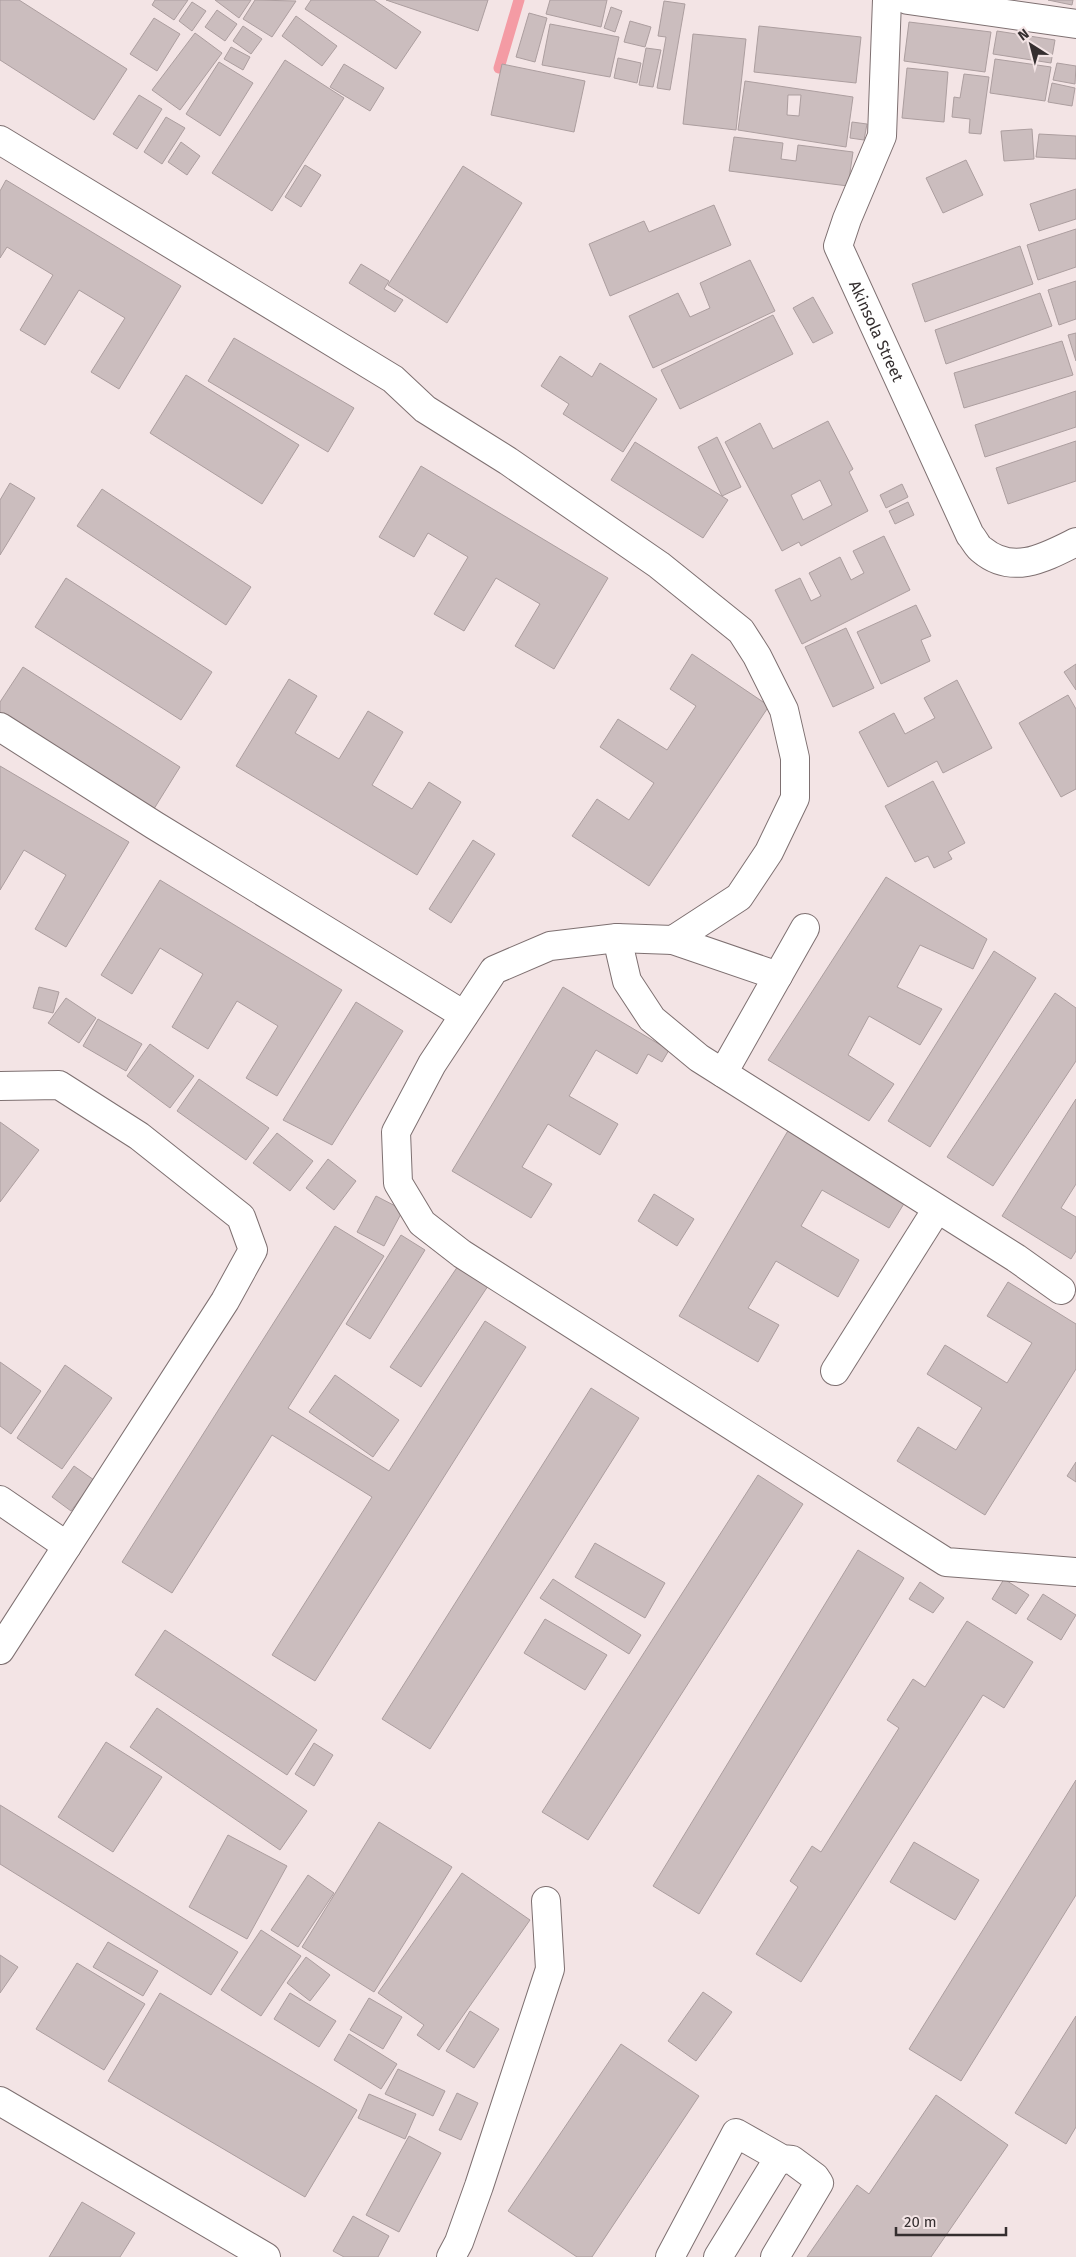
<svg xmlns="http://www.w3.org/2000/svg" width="1076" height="2257" font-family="'Fira Sans',sans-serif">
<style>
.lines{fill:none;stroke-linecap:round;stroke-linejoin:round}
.stream{stroke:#f49ba4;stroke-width:11}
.building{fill:#cbbdbe;stroke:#ac9e9f;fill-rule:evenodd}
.minor-casing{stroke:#7e7071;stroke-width:30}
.minor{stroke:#fff;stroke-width:28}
.labels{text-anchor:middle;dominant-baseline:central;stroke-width:4.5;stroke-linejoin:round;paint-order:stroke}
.street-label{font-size:16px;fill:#342e2f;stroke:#f3e4e5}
</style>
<rect width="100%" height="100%" fill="#f3e4e5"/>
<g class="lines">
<polyline class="stream" points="499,68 519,0"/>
</g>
<g class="building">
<polygon points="0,0 19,0 127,69 94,120 0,60"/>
<polygon points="155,0 188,0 174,20 152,5"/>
<polygon points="215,0 251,0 239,18"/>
<polygon points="255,0 296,1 272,37 243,19"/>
<polygon points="311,0 374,0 421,32 396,69 305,9"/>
<polygon points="386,0 488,0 478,31"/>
<polygon points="550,0 607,0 601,27 546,14"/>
<polygon points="1048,0 1073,0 1072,5"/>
<polygon points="664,1 685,4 670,90 657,88 666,37 658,36"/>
<polygon points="192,2 206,11 192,31 179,21"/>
<polygon points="611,7 622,11 615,32 604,28"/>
<polygon points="217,10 237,24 225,41 205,27"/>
<polygon points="529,13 547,18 535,62 516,57"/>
<polygon points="296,16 337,46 322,66 282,36"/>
<polygon points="154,18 180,34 157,71 130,54"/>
<polygon points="630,21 651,27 645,47 624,42"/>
<polygon points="909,22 991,32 985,72 904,61"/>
<polygon points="550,24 619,37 610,77 542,65"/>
<polygon points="243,26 262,39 251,54 233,41"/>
<polygon points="759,26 861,37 856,83 754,72"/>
<polygon points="997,31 1055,40 1051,63 993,54"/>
<polygon points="195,33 222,53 180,110 152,90"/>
<polygon points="693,34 746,39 736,130 683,124"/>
<polygon points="231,47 250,57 243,70 224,59"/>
<polygon points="646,48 661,50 653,87 639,85"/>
<polygon points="618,58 641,63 637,83 614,78"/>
<polygon points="995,59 1051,67 1045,101 990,93"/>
<polygon points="285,60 344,98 272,211 212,173"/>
<polygon points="219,62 253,83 220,136 186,114"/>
<polygon points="1057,63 1076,66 1075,84 1053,80"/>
<polygon points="344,64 384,88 370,111 330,87"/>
<polygon points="502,64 585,81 574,132 491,115"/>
<polygon points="907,68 948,72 944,122 902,118"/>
<polygon points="964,74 989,77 981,134 969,133 970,119 952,117 954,97 960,98"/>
<path d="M745,81L853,97L846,147L738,130ZM788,95H801L799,116L787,115Z"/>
<polygon points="1052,83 1075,88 1072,106 1048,102"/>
<polygon points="139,95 162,109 137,149 113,134"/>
<polygon points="166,117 185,128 162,164 144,152"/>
<polygon points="852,122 867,124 864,140 850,138"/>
<polygon points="1032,129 1034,159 1004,161 1001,131"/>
<polygon points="1039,134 1076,136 1076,159 1036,157"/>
<polygon points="734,137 783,143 781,159 796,161 798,145 853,152 848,186 729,171"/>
<polygon points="181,142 200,156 187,175 168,162"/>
<polygon points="966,160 983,195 943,213 926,178"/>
<polygon points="305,165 321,175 301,207 285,197"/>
<polygon points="463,166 522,203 447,323 388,285"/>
<polygon points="6,180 181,286 119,389 91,372 125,318 79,290 45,345 20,330 53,275 7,247 0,258 0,191"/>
<polygon points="1076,189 1076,219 1039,231 1030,204"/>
<polygon points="714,205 731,245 610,296 589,244 644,221 649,232"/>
<polygon points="1076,229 1076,267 1038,280 1027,245"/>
<polygon points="1020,246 1033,284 925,322 912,284"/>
<polygon points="750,260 775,311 653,368 629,316 678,293 690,317 710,308 700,283"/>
<polygon points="361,264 389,281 384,289 403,300 395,312 349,283"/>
<polygon points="1076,281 1076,319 1059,325 1048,290"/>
<polygon points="1040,293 1052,326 946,364 935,330"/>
<polygon points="813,297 833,333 813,343 793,308"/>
<polygon points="773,315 793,354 680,409 661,370"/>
<polygon points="1076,333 1076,361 1068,335"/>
<polygon points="234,338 354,408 328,452 208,381"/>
<polygon points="1062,341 1073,375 964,408 954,373"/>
<polygon points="560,356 592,377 600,363 657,399 623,452 563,414 569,404 541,386"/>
<polygon points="186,375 299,445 262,504 150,433"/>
<polygon points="1076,391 1076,427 985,457 975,425"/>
<path d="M828,421L853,469L849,472L868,511L801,546L799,542L782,551L725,442L760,423L773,449ZM820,480L832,505L803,520L791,495Z"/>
<polygon points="717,437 741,487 722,496 698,447"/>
<polygon points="1076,441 1076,481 1008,504 996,468"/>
<polygon points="635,442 728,500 703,538 611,480"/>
<polygon points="421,466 608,578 554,669 515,646 540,604 496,578 464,631 434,614 468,557 428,533 414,557 379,537"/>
<polygon points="10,483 35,498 0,555 0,500"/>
<polygon points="902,484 908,497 886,508 880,495"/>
<polygon points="102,489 251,587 226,625 77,526"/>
<polygon points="908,502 914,515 895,524 889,511"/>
<polygon points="884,536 910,590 802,644 775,590 800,578 811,601 821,596 809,573 840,557 851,580 864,573 853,551"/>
<polygon points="66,578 212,672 181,720 35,627"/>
<polygon points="916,605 931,636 921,640 930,661 881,684 857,632"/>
<polygon points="846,628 874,688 833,707 805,647"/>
<polygon points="692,654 769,706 649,886 572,836 597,799 629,820 654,783 600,747 618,719 667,750 696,706 670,689"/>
<polygon points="1076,664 1076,690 1064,672"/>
<polygon points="23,667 180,767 152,812 0,719 0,702"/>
<polygon points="289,679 317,696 295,733 339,759 368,711 403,732 372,785 412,809 429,782 461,802 417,875 236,766"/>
<polygon points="957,680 992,748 943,773 937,761 888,787 859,732 894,713 905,734 935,718 924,698"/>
<polygon points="1068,695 1076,709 1076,789 1061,797 1019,723"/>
<polygon points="0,766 129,842 66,947 35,929 66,875 24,850 0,890"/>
<polygon points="933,781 965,843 948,852 952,859 934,868 928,856 915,862 885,806"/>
<polygon points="473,840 495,854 451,923 429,909"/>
<polygon points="886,877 987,939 973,969 920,945 897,987 942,1009 920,1045 869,1016 848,1055 894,1084 869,1121 768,1060"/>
<polygon points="160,880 342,990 277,1096 246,1078 278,1026 237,1001 208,1049 172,1027 203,974 160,948 132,994 101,975"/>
<polygon points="994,951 1036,978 930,1147 888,1121"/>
<polygon points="39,987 59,992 53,1013 33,1008"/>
<polygon points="563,987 669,1050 662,1062 648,1054 637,1074 596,1050 569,1096 618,1124 600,1155 548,1124 522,1167 552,1184 531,1218 452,1171"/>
<polygon points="1055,993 1076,1008 1076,1061 993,1186 947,1157"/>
<polygon points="66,998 96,1018 79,1043 48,1023"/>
<polygon points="356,1002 403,1031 332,1145 283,1120"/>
<polygon points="98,1019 142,1044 126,1071 83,1046"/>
<polygon points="150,1044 194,1076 170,1108 127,1076"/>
<polygon points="199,1079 269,1128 246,1160 177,1111"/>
<polygon points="1076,1099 1076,1184 1061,1208 1076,1217 1076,1251 1071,1259 1002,1216"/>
<polygon points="0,1122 39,1150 0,1202"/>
<polygon points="789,1129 908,1197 889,1228 822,1190 801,1226 859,1260 838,1297 776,1261 748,1308 779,1325 758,1362 679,1316"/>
<polygon points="277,1133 313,1161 290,1191 253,1163"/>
<polygon points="328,1159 356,1181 334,1210 306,1188"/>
<polygon points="654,1194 694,1219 677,1246 638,1221"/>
<polygon points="376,1196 403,1210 384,1246 357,1232"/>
<polygon points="335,1226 384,1256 288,1408 389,1471 485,1321 526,1347 315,1681 272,1655 372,1497 272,1435 172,1593 122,1562"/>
<polygon points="401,1235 425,1250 370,1339 346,1324"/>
<polygon points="458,1266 488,1286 421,1387 390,1367"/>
<polygon points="1008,1282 1076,1324 1076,1369 985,1515 897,1461 918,1427 956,1450 982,1408 927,1374 945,1345 1007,1383 1032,1343 987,1316"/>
<polygon points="0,1362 41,1391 11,1434 0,1426"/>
<polygon points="65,1365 112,1398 62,1469 17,1438"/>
<polygon points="335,1375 399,1420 373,1457 309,1412"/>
<polygon points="591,1388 639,1418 430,1749 382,1719"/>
<polygon points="1076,1462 1076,1482 1067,1476"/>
<polygon points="74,1466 94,1480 71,1511 52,1497"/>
<polygon points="758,1475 803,1504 588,1840 542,1812"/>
<polygon points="595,1543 665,1583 645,1618 575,1577"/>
<polygon points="858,1550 904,1578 699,1914 653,1886"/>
<polygon points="553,1579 641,1635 629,1654 540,1598"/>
<polygon points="1004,1579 1029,1595 1016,1614 992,1599"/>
<polygon points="920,1582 944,1598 933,1613 909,1599"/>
<polygon points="1043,1594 1076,1615 1061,1640 1027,1619"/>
<polygon points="545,1619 607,1655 585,1690 524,1653"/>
<polygon points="967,1621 1033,1662 1004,1708 983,1695 801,1982 756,1954 798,1887 790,1881 812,1846 821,1852 899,1728 887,1720 913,1679 925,1687"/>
<polygon points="165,1630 317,1730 287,1775 135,1675"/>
<polygon points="157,1708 307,1811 280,1850 130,1747"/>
<polygon points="106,1742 162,1777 113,1852 58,1817"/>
<polygon points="314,1743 333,1755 314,1786 295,1774"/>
<polygon points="1076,1780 1076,1895 961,2081 909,2049"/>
<polygon points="0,1805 238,1952 211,1995 0,1864"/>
<polygon points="379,1822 452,1867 374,1992 302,1947"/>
<polygon points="228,1835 287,1866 247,1939 189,1907"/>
<polygon points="914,1842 979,1880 955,1920 890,1882"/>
<polygon points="462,1873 530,1920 439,2050 417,2035 424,2025 378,1993"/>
<polygon points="308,1875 334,1893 298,1947 271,1930"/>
<polygon points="261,1930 301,1956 261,2016 221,1990"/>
<polygon points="108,1942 158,1971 143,1996 93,1967"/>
<polygon points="0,1955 18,1967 0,1993"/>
<polygon points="306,1957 330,1975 310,2001 287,1983"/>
<polygon points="77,1963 145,2004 104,2070 36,2029"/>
<polygon points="703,1992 732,2012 696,2061 668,2041"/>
<polygon points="160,1993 357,2110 305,2197 108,2081"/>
<polygon points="290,1993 336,2021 319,2047 274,2019"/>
<polygon points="369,1998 402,2017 383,2049 350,2030"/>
<polygon points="470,2011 499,2029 474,2068 446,2051"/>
<polygon points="1076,2016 1076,2127 1066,2144 1015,2113"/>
<polygon points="349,2034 397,2064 381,2089 334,2060"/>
<polygon points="621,2044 699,2096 592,2257 577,2257 508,2211"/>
<polygon points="398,2069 445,2091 433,2116 385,2094"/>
<polygon points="457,2093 478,2103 461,2140 439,2130"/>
<polygon points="369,2094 416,2114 405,2139 358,2118"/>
<polygon points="936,2095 1008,2145 931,2257 807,2257 857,2185 869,2194"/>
<polygon points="409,2136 441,2153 399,2232 366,2215"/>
<polygon points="82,2202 135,2233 120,2257 49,2257"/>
<polygon points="353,2216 389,2236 378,2257 344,2257 333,2251"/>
</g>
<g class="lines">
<g class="minor-casing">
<g id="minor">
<path id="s1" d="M887,0L882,136L847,219L838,246L970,535C974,539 977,547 982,550C1013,576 1046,557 1076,542"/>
<polyline points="908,0 1076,24"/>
<polyline points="0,140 393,379 425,409 508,461 659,565 741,631 757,656 784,710 795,758 795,798 769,852 739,897 673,940 617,938 550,946 494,970 432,1064 396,1132 398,1183 422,1223 462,1254 946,1562 1076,1572"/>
<polyline points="0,727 154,825 464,1015"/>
<polyline points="617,938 627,981 652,1019 699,1058 1016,1258 1061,1290"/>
<polyline points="673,940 778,976"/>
<polyline points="723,1073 805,928"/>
<polyline points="0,1086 59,1085 139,1136 241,1217 253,1250 225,1301 0,1650"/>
<polyline points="835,1371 937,1209"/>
<polyline points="0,1500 67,1546"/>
<polyline points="0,2101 266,2257"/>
<polyline points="451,2257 459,2242 479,2186 550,1969 546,1901"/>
<polyline points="670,2257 736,2133 782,2159 792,2160 815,2177 819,2183 775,2257"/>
<polyline points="718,2257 775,2164 782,2159"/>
</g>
</g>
<use href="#minor" class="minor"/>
</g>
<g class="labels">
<g class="street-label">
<text stroke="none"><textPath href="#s1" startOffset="348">Akinsola Street</textPath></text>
</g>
</g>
<g transform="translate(1031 45) rotate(324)" stroke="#f3e4e5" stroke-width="4" paint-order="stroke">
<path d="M0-4L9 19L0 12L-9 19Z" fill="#342e2f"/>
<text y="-8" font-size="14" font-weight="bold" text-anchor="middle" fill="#342e2f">N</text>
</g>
<path d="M896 2227v8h110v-8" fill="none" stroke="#342e2f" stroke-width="2.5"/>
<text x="904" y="2227" font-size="15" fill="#342e2f" stroke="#f3e4e5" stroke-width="4" paint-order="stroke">20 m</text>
</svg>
